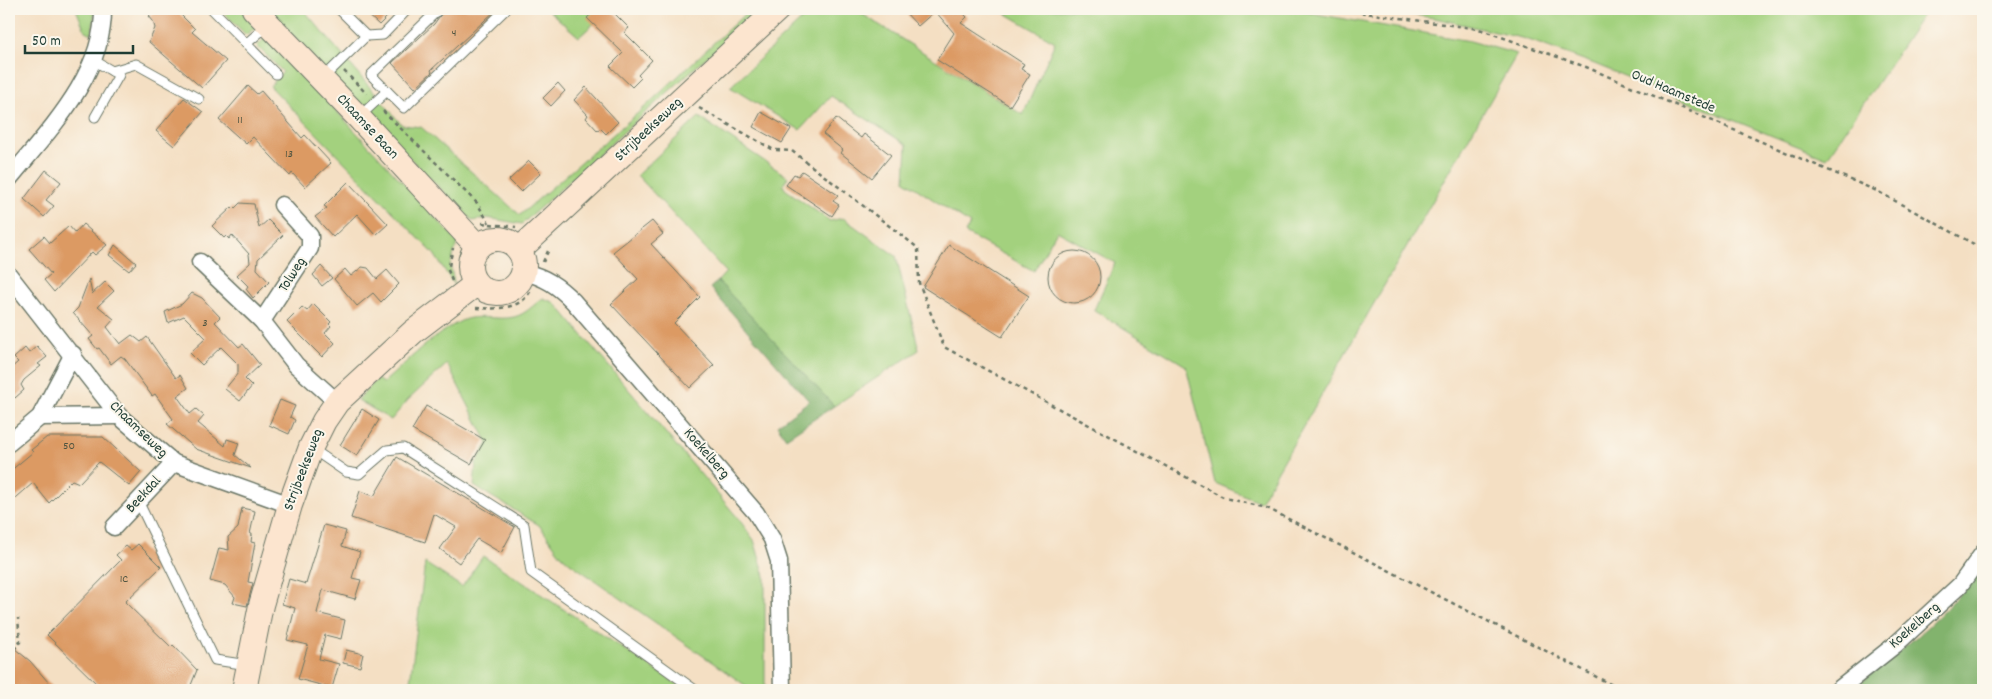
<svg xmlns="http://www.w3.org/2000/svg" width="1992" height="699" font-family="Dekko,sans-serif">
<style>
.green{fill:#a3d17e;stroke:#618759}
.forest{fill:#82b36d;stroke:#507850}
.building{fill:#dc9a63}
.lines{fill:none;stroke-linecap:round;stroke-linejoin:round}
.lane-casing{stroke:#6a7666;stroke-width:11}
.street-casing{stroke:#6a7666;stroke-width:19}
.secondary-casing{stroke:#6a7666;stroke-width:26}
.path{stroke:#6a7666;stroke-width:2.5;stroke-dasharray:4 4;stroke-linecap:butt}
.lane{stroke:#fff;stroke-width:9}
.street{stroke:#fff;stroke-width:16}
.secondary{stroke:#fce5cf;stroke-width:24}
.labels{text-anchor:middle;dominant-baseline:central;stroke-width:4;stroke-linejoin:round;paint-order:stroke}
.number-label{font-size:12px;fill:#4e5440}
.street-label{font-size:15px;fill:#1f3d34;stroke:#fbf7ec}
</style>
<rect width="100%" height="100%" fill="#fbf7ec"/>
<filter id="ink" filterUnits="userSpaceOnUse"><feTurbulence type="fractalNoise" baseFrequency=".02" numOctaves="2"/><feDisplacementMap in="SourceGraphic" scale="10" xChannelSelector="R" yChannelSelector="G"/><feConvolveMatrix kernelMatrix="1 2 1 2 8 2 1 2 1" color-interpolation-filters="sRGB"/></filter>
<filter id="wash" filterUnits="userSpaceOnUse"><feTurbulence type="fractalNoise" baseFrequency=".0096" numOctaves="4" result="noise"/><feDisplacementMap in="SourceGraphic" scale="20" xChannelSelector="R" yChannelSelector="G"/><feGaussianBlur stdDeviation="1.12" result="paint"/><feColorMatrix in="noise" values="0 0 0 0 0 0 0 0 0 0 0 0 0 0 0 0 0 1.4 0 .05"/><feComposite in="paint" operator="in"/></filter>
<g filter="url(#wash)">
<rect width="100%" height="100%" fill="#f4dfc3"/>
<g class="green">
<polygon points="76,9 95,9 92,34 85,31"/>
<polygon points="220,9 241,9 258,26 246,35"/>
<polygon points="267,9 303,9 402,125 421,127 520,215 646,106 750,9 760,9 522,224 487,218 473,221 374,122"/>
<polygon points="547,9 610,9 579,37"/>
<polygon points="813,9 854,9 1023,115 1055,42 998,9 1288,9 1470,41 1517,54 1260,502 1215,483 1186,366 1094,310 1115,263 1057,231 1034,271 965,233 970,224 905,181 907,145 831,96 800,130 730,87"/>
<polygon points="1379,9 1927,9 1827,158 1592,63 1526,39 1439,19"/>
<polygon points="267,36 458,242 450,265 455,286 434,254 270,86 283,72 257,46"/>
<polygon points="699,117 788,177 783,185 785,189 830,221 843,218 896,256 919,350 834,406 718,281 726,272 637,175"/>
<path d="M543,298L555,303L738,518L754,540L765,576V690H752L570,563L561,555L539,525L474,486L476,463L488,443L447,364L408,400L391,420L358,400L377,379L383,383C407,362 432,335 461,321C477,313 497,321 514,317C526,314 533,305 543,298Z"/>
<polygon points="483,556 686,690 409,690 425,563 462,587"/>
</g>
<g class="forest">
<polygon points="718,281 834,406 786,438 777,425 809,401 710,288"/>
<path d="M1983,564V690H1851C1899,652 1948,615 1983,564Z"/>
</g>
<g id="blocks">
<g class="building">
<polygon points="156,9 175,9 195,29 192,32 226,61 202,88 149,42 155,28 153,21 149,16"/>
<polygon points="362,9 395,9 379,25"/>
<polygon points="445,9 497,9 431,70 432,72 415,88 392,63 434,24"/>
<polygon points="597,9 610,9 629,28 624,32 652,60 638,75 641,78 632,87 610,66 623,53 587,18"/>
<polygon points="902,9 959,9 967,17 961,23 1024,64 1021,69 1030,74 1010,106 937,60 954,33 935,11 918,26"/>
<polygon points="558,83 565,91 551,106 543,98"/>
<polygon points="248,86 257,94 261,91 302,138 305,135 331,163 305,187 292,173 290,176 253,137 246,144 219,120"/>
<polygon points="586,87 618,122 606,134 600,128 598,131 586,118 588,115 574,100"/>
<polygon points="184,98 203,112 174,146 156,131"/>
<polygon points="761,112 791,129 782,143 753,127"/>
<polygon points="836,118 861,138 864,134 891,155 872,178 841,153 843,150 823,134"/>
<polygon points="529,161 541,173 521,192 509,180"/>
<polygon points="46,170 61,182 46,200 54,206 44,217 24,199"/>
<polygon points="802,171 838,195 833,201 839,205 832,216 786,185 794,174 798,176"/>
<polygon points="348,182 388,224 376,235 357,214 333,237 315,217 327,208 324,206"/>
<polygon points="240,203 254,204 259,228 268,220 283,235 258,259 257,269 269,282 253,298 246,289 248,286 237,275 250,263 249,254 232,235 229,239 226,236 224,238 212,226 232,207 234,209"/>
<polygon points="652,221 663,234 651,244 700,297 674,323 714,365 690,388 611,304 638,279 613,252"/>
<polygon points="83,224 107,245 95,255 92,252 54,292 44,280 51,274 29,249 44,236 50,243 69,226 75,233"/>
<polygon points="115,245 136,263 129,271 109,255"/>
<polygon points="949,245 1029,296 1002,337 923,287"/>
<circle cx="1074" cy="277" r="26"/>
<polygon points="321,266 332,278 322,286 313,275"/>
<polygon points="362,267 368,268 377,279 387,270 399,284 381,302 373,293 357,306 334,279 345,269 351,276"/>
<polygon points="89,279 92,294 105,282 114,291 98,306 114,319 107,327 120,344 132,335 141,342 147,337 176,378 180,375 188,388 177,396 190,414 196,409 204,416 198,423 225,446 227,439 239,443 235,455 251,468 196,449 167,424 173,419 155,394 152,396 125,359 121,356 111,364 99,348 97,349 89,339 93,336 73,313 78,308"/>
<polygon points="192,293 202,298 220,317 215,322 239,347 243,344 260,365 245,379 252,386 240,401 225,389 238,373 238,364 221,347 202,365 190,353 206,338 184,316 168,323 165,312 182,304"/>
<polygon points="313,304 331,322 329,324 331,326 325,333 335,343 322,357 287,322 302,307 307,311"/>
<polygon points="37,346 47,357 38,364 41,366 24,380 21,385 24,390 15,398 11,394 9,396 9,370 18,362 14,358 25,348 29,353"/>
<polygon points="280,400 295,406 290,417 295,420 289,434 269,425"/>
<polygon points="426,406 485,440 471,464 412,430"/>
<polygon points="362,409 379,420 357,456 340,445"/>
<polygon points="47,437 103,437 141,472 129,486 99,462 79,483 72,480 49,503 33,483 9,504 9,472 33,452 31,450"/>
<polygon points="397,457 515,527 501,553 477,539 459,563 440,549 456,527 434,514 425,542 351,518 360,491 374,496"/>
<polygon points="242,508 255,511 250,534 252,534 251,542 255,543 248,582 253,583 247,606 233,603 235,597 225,585 210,581 219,548 229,550 228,537 238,528"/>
<polygon points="324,525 346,531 342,546 360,552 352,578 361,580 355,599 323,590 317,613 345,620 341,639 325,635 319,659 339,664 332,688 298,679 308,645 287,640 295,608 282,604 289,579 306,584"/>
<polygon points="138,544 161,567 125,602 171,647 173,645 197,670 189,690 103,690 47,635 121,560 116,555 126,546 131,550"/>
<polygon points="9,644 30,661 55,690 9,690"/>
<polygon points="346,650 363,654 360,667 343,663"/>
</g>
</g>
</g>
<g filter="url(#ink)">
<use href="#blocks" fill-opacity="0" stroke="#6a7666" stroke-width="1"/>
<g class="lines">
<g class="lane-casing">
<g id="lane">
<polyline points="212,9 276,74"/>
<polyline points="439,9 371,75 404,108 506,9"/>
<polyline points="366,36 383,35 408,9"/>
<polyline points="246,44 269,24"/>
<polyline points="93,60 119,75 95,117"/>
<polyline points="112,71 136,64 199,99"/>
<polyline points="322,79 366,36 339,9"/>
<polyline points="359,117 387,91"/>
<polyline points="311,448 346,472 359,474 387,450 403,448 524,525 531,572 695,690"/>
<polyline points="138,501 215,660 248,665"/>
</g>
</g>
<g class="street-casing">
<g id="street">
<path d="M9,179C48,131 104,75 103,9"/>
<polyline points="200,262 262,321 296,365 337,402"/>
<path d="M524,272C545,277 558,286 573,301L756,513L772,539L779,561L782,690"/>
<polyline points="9,275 119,416 174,463 290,505"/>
<polyline points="262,321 310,248 310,236 282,205"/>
<polyline points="40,417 119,416"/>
<polyline points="9,443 40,417 73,354"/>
<polyline points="114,527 174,463"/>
<polyline points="1838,690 1895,645 1960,585 1983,553"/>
</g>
</g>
<g class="secondary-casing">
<g id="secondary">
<polyline points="254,9 359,118 478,247"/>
<circle cx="497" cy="266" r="27"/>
<polyline points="519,250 778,9"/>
<polyline points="244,690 261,605 290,505 311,447 324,421 337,402 413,332 476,284"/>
</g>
</g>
<g class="path">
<polyline points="1337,9 1479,29 1586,67 1877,191 1983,249"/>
<polyline points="796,14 801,9"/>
<polyline points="344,71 367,94"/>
<polyline points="699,108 774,150 792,151 918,248 919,283 944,347 1225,498 1267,508 1622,690"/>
<polyline points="383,111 477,203 489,223"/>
<polyline points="482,223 516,227"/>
<polyline points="543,262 549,249"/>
<polyline points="452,281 448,270 453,248"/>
<path d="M476,308C497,309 521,310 531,290"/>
<polyline points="9,656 20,642 18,618"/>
</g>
<use href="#lane" class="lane"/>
<use href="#street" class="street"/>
<use href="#secondary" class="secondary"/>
</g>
</g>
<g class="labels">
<g class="number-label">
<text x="454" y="33">4</text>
<text x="240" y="120">11</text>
<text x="289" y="154">13</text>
<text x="205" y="323">3</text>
<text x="69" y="446">50</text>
<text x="124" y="579">1C</text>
</g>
<g class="street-label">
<text transform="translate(1673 92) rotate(23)">Oud Haamstede</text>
<text transform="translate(367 127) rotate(47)">Chaamse Baan</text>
<text transform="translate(649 130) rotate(-43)">Strijbeekseweg</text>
<text transform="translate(293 275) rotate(-57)">Tolweg</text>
<text transform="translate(138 430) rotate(44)">Chaamseweg</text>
<text transform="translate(706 454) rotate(49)">Koekelberg</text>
<text transform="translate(304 470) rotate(-69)">Strijbeekseweg</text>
<text transform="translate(144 495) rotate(-47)">Beekdal</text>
<text transform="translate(1915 626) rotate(-41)">Koekelberg</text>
</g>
</g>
<rect width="1992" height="699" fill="none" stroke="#fbf7ec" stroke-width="30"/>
<path d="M25 45v8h108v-8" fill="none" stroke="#1f3d34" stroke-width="2.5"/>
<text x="32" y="45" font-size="15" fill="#1f3d34" stroke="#fbf7ec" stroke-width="4" paint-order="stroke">50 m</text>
</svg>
